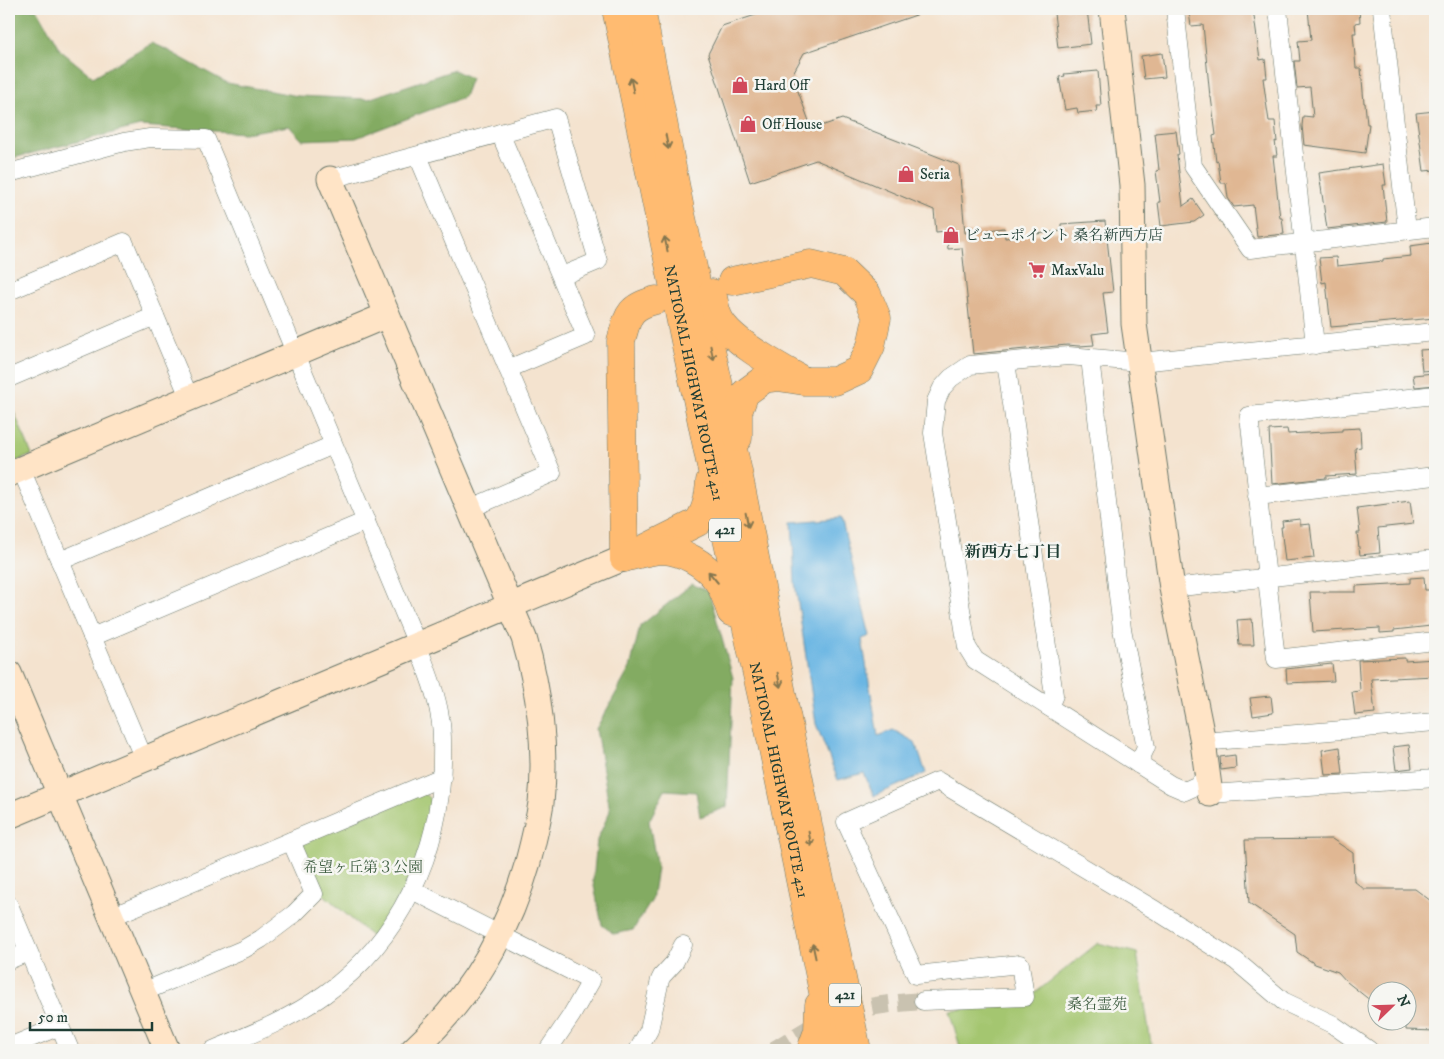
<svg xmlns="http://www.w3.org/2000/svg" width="1444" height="1059" font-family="'IM FELL DW Pica','Noto Serif JP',serif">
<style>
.green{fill:#a4c670;stroke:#628252}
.forest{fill:#83ab62;stroke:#51744b}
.water{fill:#6ab6e3;stroke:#447a8c}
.building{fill:#e0b793}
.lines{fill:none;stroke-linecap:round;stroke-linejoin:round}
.street-tunnel{stroke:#c9c2b0;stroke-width:18;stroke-dasharray:18 9;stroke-linecap:butt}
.street-casing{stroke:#6a776a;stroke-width:19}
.secondary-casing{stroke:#6a776a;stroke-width:27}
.highway-casing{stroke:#6a776a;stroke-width:29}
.street{stroke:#fff;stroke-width:18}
.secondary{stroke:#ffe4c6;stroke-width:25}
.highway{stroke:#ffbb71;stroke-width:28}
.oneway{stroke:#84764f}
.labels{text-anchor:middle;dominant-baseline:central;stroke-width:5;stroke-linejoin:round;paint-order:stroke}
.shield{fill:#f6f6f2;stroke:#60746d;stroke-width:1}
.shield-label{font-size:14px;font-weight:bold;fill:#1f3d34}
.poi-label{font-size:15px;fill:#1f3d34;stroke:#f6f6f2;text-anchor:start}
.street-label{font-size:15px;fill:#1f3d34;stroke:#f6f6f2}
.park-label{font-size:15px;fill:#405f43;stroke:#f6f6f2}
.neighbourhood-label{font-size:16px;font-weight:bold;fill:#1f3d34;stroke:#f6f6f2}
</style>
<rect width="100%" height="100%" fill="#f6f6f2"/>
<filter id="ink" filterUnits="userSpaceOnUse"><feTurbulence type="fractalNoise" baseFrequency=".02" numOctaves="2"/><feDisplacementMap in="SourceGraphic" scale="10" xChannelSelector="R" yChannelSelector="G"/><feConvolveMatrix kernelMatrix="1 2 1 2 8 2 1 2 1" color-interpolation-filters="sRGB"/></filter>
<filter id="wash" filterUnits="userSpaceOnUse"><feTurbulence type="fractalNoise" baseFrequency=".0096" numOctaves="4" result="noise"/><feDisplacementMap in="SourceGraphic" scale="20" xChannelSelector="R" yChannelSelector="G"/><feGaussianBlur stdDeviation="1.12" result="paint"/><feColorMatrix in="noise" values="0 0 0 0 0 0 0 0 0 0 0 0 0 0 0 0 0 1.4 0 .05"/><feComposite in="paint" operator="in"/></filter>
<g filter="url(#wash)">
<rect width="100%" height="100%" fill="#f4e3cf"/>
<g class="green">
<polygon points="9,400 32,455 9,464"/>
<path d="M422,791L432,801C426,840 412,879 391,912C385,921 378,929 372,937L322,893L302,849L305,841Z"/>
<polygon points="1098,943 1137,953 1152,1050 961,1050 949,1010 1020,1005"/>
</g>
<g class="forest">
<polygon points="9,9 36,9 39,12 60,50 93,77 151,43 167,50 227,83 298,96 368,99 454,70 471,78 464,97 356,138 302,140 289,126 244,133 140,126 9,159"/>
<polygon points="692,584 709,592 733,678 727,807 700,817 696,792 665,790 649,821 657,868 652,900 633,930 614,934 602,925 593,881 597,840 610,811 596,729 630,668 640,626"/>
</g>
<polygon class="water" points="841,518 870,636 862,639 878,736 893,730 915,742 926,773 874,796 864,773 838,780 816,724 795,583 792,522"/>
<g id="blocks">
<g class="building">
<polygon points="774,9 927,9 928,11 804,53 792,75 812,129 842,119 959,165 965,233 1004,228 1005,238 1061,231 1061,224 1105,221 1113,292 1103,293 1108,332 1092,334 1094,345 1079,346 1067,345 973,354 962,248 948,249 946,231 936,232 934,210 816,160 750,182 708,54 722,26"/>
<polygon points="1060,9 1087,9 1091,44 1058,48 1054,13"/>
<polygon points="1203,9 1253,9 1260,60 1265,59 1267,78 1263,78 1267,108 1269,121 1275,121 1277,142 1275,141 1277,156 1273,156 1280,218 1282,218 1284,234 1257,237 1253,205 1234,207 1228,198 1226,183 1221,183 1218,161 1216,162 1213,136 1216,135 1211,97 1210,97 1203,25 1191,26 1189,12 1203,10"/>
<polygon points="1308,9 1359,9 1360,22 1355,23 1356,33 1353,33 1356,68 1361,68 1364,103 1365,103 1367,124 1369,124 1365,153 1304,145 1302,126 1303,116 1313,117 1310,87 1297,88 1294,61 1300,61 1298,41 1311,40"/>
<polygon points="1162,53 1165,77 1144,79 1141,56"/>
<polygon points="1098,71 1101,106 1096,106 1097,111 1078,113 1077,108 1065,110 1059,77 1065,76 1064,74"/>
<polygon points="1435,111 1435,170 1424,171 1416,113"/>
<polygon points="1176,131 1179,154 1177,155 1183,206 1193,199 1204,215 1194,222 1161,226 1158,202 1160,202 1156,171 1159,170 1155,133"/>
<polygon points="1383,164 1386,185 1383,185 1387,222 1327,229 1319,173"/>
<polygon points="1432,243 1435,270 1435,318 1331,327 1326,282 1322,283 1319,258 1336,257 1337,266 1383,261 1383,259 1411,256 1410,246"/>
<polygon points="1435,349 1435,370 1422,371 1420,350"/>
<polygon points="1434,373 1435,385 1415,387 1413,375"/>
<polygon points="1360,428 1361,447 1355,448 1357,474 1326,476 1326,478 1272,484 1269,430 1287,429 1288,434 1342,431 1342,429"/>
<polygon points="1410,501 1413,524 1378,528 1380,553 1360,555 1357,533 1360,533 1357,508"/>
<polygon points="1300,519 1300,525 1310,524 1314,558 1285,561 1281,527 1283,527 1282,521"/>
<polygon points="1424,577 1425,590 1430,590 1431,626 1394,630 1394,632 1380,633 1380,628 1313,632 1310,592 1356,592 1356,586 1410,583 1410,578"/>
<polygon points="1252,619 1254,645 1239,645 1237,620"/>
<polygon points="1405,658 1405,661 1434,659 1435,676 1371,679 1375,713 1355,715 1352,692 1360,691 1358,660"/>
<polygon points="1332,664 1334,681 1287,683 1286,669"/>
<polygon points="1271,696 1273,713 1253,716 1250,698"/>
<polygon points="1409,745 1412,768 1396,770 1393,747"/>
<polygon points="1340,747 1343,774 1325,775 1322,750"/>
<polygon points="1235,755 1236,768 1221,770 1220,757"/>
<polygon points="1332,839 1353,853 1354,881 1364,889 1415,889 1435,904 1435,1031 1406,1030 1406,992 1376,992 1376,1005 1347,982 1338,972 1315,964 1297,952 1295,934 1249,903 1245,840"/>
</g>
</g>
</g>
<g filter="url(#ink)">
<use href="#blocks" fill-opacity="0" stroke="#6a776a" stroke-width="1"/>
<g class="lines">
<path class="street-tunnel" d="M774,1050C794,1038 813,1025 835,1016C863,1006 893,1003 923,1001"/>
<g class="street-casing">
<g id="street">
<polyline points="1175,9 1193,166 1250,249 1435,227"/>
<polyline points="1278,9 1315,345"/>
<polyline points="1382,9 1407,230"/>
<polyline points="500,133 586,336 508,369"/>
<polyline points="418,156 552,473 469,509"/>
<path d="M9,173L124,142L150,138L206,139L417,644C426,668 436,692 440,717C443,731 442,747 442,762C441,852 399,941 325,994C290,1019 252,1034 213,1050"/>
<polyline points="330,179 556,118 598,261 562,276"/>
<polyline points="9,291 124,242 189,397"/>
<polyline points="1090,358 1122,629 1146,747 1138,764"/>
<polyline points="1006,362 1054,695 1049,707"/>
<polyline points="9,378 155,316"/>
<polyline points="1435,395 1249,416 1276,659 1435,641"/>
<polyline points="21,469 144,759"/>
<polyline points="1257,496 1435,476"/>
<polyline points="60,561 333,445"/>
<polyline points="1172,588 1435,559"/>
<polyline points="92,637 366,521"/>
<polyline points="1203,742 1435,722"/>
<polyline points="1208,777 1196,786 1185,791 1171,785 975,660 967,647 933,433 936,401 942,388 951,378 970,365 1068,356 1140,362 1435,332"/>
<polyline points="1210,794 1435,778"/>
<polyline points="412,890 591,981 571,1016 548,1050"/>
<polyline points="9,905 70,1050"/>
<polyline points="111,917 442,777"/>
<polyline points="9,960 28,952"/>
<polyline points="143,992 244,949 261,939 294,914 314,894 291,841"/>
<polyline points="923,1001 1025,997 1020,964 916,975 846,822 938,781 1155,910 1236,961 1283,1001 1332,1024 1369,1050"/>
<polyline points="9,1047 60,1026"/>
<polyline points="638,1050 649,1030 660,980 662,976 674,963 683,945"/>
</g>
</g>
<g class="secondary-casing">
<g id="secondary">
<polyline points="1112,9 1132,185 1134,324 1172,588 1203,742 1210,794"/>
<path d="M330,179L524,638C539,689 547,749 541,803C538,822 533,843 528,862C507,936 470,998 413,1050"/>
<polyline points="9,474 387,315"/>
<polyline points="9,673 167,1050"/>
<polyline points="9,816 624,558"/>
</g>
</g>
<g class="highway-casing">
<g id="highway">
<path id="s1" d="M616,9L711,466L767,720L835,1050"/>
<polyline points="641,9 680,209 738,472 813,850 834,940 857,1050"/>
<polyline points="732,281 811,264 844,272 867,294 877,318 871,346 859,370 835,381 804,381 778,377 764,379 745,393 738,412 738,438"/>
<path d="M712,293C714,300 715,309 718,316C727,339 777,366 799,378"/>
<path d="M644,549L698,522C707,510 709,496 710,481"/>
<path d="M624,558L621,341C628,316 628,307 656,300"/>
<path d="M624,558C637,555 650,550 663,550C683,551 705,564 717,580C724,589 727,601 731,612"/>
<polyline points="811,1050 818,1031 819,1005"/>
</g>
</g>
<use href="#street" class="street"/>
<use href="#secondary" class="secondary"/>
<use href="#highway" class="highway"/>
</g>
<defs><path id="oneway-shaft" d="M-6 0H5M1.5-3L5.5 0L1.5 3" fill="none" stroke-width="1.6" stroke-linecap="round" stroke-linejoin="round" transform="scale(1.25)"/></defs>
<g class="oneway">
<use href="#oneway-shaft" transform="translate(632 85) rotate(-102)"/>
<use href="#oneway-shaft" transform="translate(667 142) rotate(79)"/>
<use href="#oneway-shaft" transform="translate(666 244) rotate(-102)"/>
<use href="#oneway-shaft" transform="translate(712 353) rotate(78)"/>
<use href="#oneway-shaft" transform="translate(747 520) rotate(79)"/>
<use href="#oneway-shaft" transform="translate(713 577) rotate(-130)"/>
<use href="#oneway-shaft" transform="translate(779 680) rotate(79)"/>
<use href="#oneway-shaft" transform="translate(810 839) rotate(79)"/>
<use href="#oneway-shaft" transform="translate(814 951) rotate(-102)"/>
</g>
</g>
<defs>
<g id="shop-bare" transform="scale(1.35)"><path d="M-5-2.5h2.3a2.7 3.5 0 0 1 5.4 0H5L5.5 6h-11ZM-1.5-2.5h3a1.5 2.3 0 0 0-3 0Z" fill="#d1495b" stroke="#f6f6f2" stroke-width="2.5" paint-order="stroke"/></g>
<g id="supermarket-bare" transform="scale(1.35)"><path d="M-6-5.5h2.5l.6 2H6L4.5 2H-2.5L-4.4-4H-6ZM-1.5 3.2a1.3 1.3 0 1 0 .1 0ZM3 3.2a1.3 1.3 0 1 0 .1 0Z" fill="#d1495b" stroke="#f6f6f2" stroke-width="2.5" paint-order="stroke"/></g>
</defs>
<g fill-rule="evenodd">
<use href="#shop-bare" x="740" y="85"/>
<use href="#shop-bare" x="748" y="124"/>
<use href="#shop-bare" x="906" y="174"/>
<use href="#shop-bare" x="951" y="235"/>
<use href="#supermarket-bare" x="1037" y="270"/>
</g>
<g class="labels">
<g class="shield">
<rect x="709" y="518.5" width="32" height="23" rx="4"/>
<rect x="829" y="983.5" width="32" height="23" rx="4"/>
</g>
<g class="shield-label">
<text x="725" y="530">421</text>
<text x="845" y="995">421</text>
</g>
<g class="poi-label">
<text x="754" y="85">Hard Off</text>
<text x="762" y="124">Off House</text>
<text x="920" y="174">Seria</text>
<text x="965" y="235">ビューポイント 桑名新西方店</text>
<text x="1051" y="270">MaxValu</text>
</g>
<g class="street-label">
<text stroke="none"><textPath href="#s1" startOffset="382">NATIONAL HIGHWAY ROUTE 421</textPath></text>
<text stroke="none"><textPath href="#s1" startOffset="788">NATIONAL HIGHWAY ROUTE 421</textPath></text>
</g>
<g class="park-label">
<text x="363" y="867">希望ヶ丘第３公園</text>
<text x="1097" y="1004">桑名霊苑</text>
</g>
<g class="neighbourhood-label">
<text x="1013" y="552">新西方七丁目</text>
</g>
</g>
<rect width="1444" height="1059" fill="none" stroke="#f6f6f2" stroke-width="30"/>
<g transform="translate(1392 1006) rotate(67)"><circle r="24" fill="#f6f6f2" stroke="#a0aca6"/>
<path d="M0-4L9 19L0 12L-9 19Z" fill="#d1495b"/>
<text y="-8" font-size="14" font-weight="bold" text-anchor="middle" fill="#1f3d34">N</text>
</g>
<path d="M30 1022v8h122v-8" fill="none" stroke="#1f3d34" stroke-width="2.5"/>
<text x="38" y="1022" font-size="15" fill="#1f3d34" stroke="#f6f6f2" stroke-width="4" paint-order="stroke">50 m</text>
</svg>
